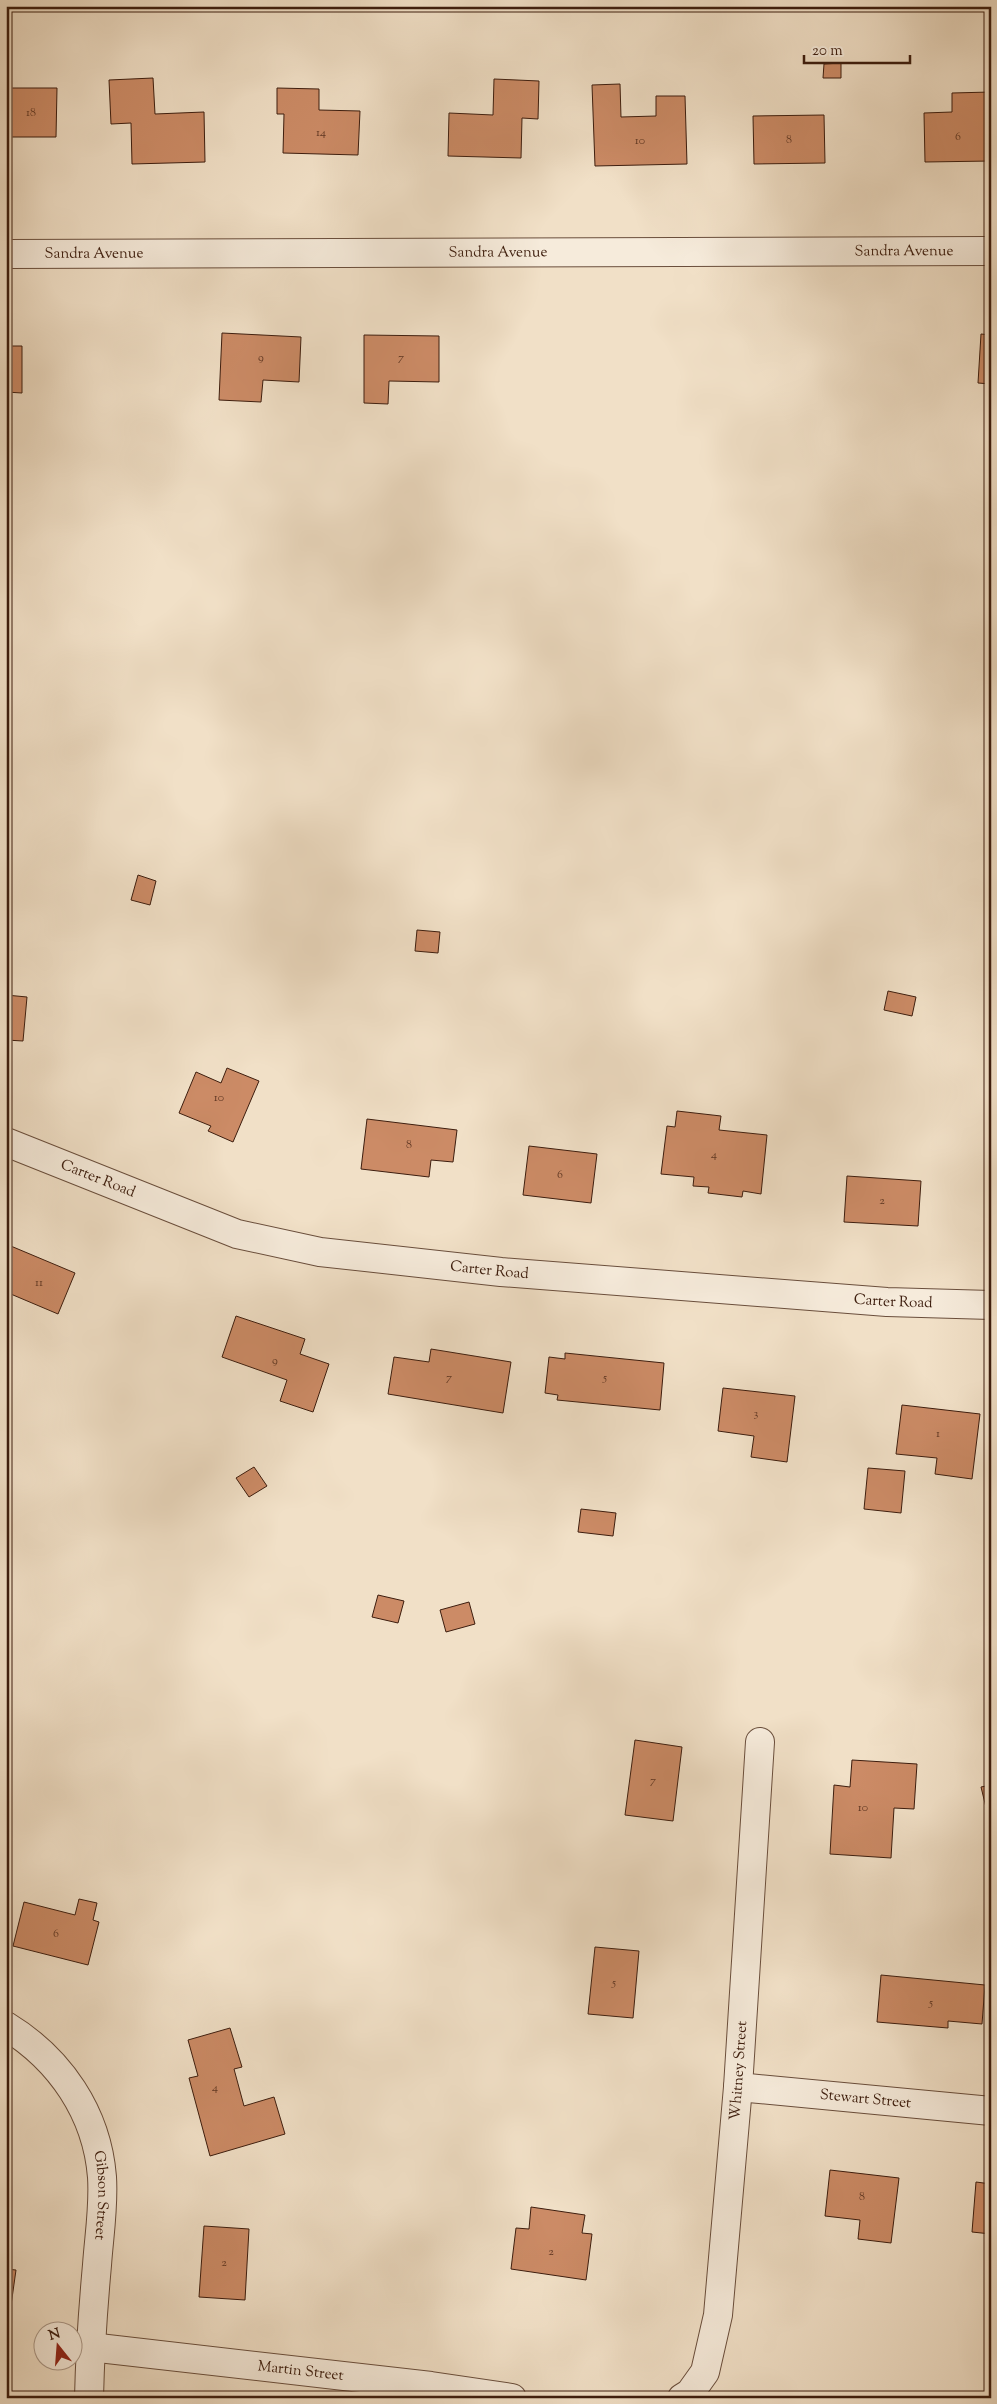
<svg xmlns="http://www.w3.org/2000/svg" width="997" height="2404" font-family="'Sorts Mill Goudy',serif">
<style>
.building{fill:#cc8b66;stroke:#3d1d0e}
.lines{fill:none;stroke-linecap:round;stroke-linejoin:round}
.minor-casing{stroke:#6a4e3c;stroke-width:30}
.minor{stroke:#f6ebdb;stroke-width:28}
.labels{text-anchor:middle;dominant-baseline:central;stroke-width:5;stroke-linejoin:round;paint-order:stroke}
.number-label{font-size:12px;fill:#613824}
.street-label{font-size:15px;fill:#3d1d0e;stroke:#f6ebdb}
</style>
<rect width="100%" height="100%" fill="#f1e0c7"/>
<filter id="stains"><feTurbulence type="fractalNoise" baseFrequency=".004" numOctaves="4"/><feColorMatrix values="0 0 0 0 .2 0 0 0 0 .09 0 0 0 0 .02 0 0 0 .5 -.17"/></filter>
<radialGradient id="worn" r=".72"><stop offset=".6" stop-color="#630" stop-opacity="0"/><stop offset="1" stop-color="#630" stop-opacity=".3"/></radialGradient>
<g class="building">
<polygon points="841,63 841,78 823,78 824,64"/>
<polygon points="153,78 155,114 204,112 205,162 132,164 131,123 111,124 109,80"/>
<polygon points="494,79 539,81 538,119 522,118 521,158 448,156 449,113 493,115"/>
<polygon points="620,84 621,117 656,116 656,96 685,96 687,164 595,166 592,85"/>
<polygon points="6,88 57,88 56,137 6,137"/>
<polygon points="277,88 319,89 319,110 360,111 358,155 283,153 284,114 277,114"/>
<polygon points="991,92 991,161 925,162 924,113 952,112 952,93"/>
<polygon points="824,115 825,163 754,164 753,116"/>
<polygon points="222,333 301,337 299,382 263,380 261,402 219,400"/>
<polygon points="981,334 991,335 991,384 978,383"/>
<polygon points="364,335 439,336 439,382 389,381 388,404 364,403"/>
<polygon points="6,346 22,346 22,393 6,392"/>
<polygon points="138,875 156,881 150,905 131,900"/>
<polygon points="417,930 440,932 438,953 415,951"/>
<polygon points="888,991 916,997 912,1016 884,1010"/>
<polygon points="6,995 27,997 23,1041 6,1040"/>
<polygon points="227,1068 259,1081 233,1142 208,1131 211,1126 179,1113 196,1072 221,1083"/>
<polygon points="677,1111 721,1116 719,1130 767,1135 761,1194 743,1191 742,1197 708,1193 709,1187 693,1186 694,1177 661,1174 667,1126 675,1127"/>
<polygon points="367,1119 457,1130 453,1162 431,1160 429,1177 361,1169"/>
<polygon points="529,1146 597,1154 591,1203 523,1195"/>
<polygon points="847,1176 921,1181 918,1226 844,1222"/>
<polygon points="6,1244 75,1273 58,1314 6,1292"/>
<polygon points="236,1316 305,1339 300,1354 329,1364 313,1412 280,1401 287,1380 222,1357"/>
<polygon points="431,1349 511,1362 503,1413 388,1394 394,1357 429,1362"/>
<polygon points="565,1353 664,1363 660,1410 557,1400 558,1395 545,1393 549,1357 565,1359"/>
<polygon points="723,1388 795,1396 787,1462 751,1457 754,1436 718,1431"/>
<polygon points="902,1405 980,1414 972,1479 935,1474 937,1458 896,1454"/>
<polygon points="254,1467 267,1486 249,1497 236,1478"/>
<polygon points="868,1468 905,1471 901,1513 864,1509"/>
<polygon points="581,1509 616,1513 613,1536 578,1532"/>
<polygon points="378,1595 404,1601 398,1623 372,1617"/>
<polygon points="469,1602 475,1624 446,1632 440,1610"/>
<polygon points="635,1740 682,1747 673,1821 625,1815"/>
<polygon points="852,1760 917,1764 914,1809 894,1808 891,1858 830,1854 834,1785 850,1787"/>
<polygon points="991,1785 991,1828 981,1787"/>
<polygon points="79,1899 97,1903 93,1920 99,1922 88,1965 13,1946 24,1902 75,1915"/>
<polygon points="595,1947 639,1951 633,2018 588,2014"/>
<polygon points="881,1975 985,1985 982,2024 948,2021 948,2028 877,2022"/>
<polygon points="230,2028 242,2067 234,2069 244,2106 274,2097 285,2134 210,2156 189,2078 198,2076 188,2040"/>
<polygon points="830,2170 899,2178 891,2243 858,2239 860,2220 825,2216"/>
<polygon points="976,2182 991,2184 991,2234 972,2232"/>
<polygon points="531,2207 585,2215 582,2233 592,2234 586,2280 511,2269 516,2228 529,2229"/>
<polygon points="204,2226 249,2229 245,2300 199,2297"/>
<polygon points="6,2269 16,2270 6,2341"/>
</g>
<g class="lines">
<g class="minor-casing">
<g id="minor">
<path id="s1" d="M6,254L991,251"/>
<path id="s2" d="M6,1142L237,1234L320,1252L501,1272L887,1302L991,1305"/>
<path id="s3" d="M6,2026C60,2059 97,2113 102,2177C104,2207 99,2236 97,2265C93,2309 90,2353 89,2398"/>
<path id="s4" d="M738,2087L991,2111"/>
<path id="s5" d="M90,2347L431,2386L512,2398"/>
<path id="s6" d="M682,2398L690,2393L705,2372L718,2315L738,2087L760,1742"/>
</g>
</g>
<use href="#minor" class="minor"/>
</g>
<g class="labels">
<g class="number-label">
<text x="31" y="113">18</text>
<text x="321" y="133">14</text>
<text x="958" y="137">6</text>
<text x="789" y="140">8</text>
<text x="640" y="141">10</text>
<text x="261" y="358">9</text>
<text x="401" y="358">7</text>
<text x="219" y="1098">10</text>
<text x="409" y="1145">8</text>
<text x="714" y="1155">4</text>
<text x="560" y="1175">6</text>
<text x="882" y="1201">2</text>
<text x="39" y="1283">11</text>
<text x="275" y="1361">9</text>
<text x="449" y="1378">7</text>
<text x="605" y="1378">5</text>
<text x="756" y="1414">3</text>
<text x="938" y="1434">1</text>
<text x="653" y="1781">7</text>
<text x="863" y="1808">10</text>
<text x="56" y="1934">6</text>
<text x="614" y="1983">5</text>
<text x="931" y="2003">5</text>
<text x="215" y="2088">4</text>
<text x="862" y="2197">8</text>
<text x="551" y="2252">2</text>
<text x="224" y="2263">2</text>
</g>
<g class="street-label">
<text stroke="none"><textPath href="#s1" startOffset="898">Sandra Avenue</textPath></text>
<text stroke="none"><textPath href="#s1" startOffset="492">Sandra Avenue</textPath></text>
<text stroke="none"><textPath href="#s1" startOffset="88">Sandra Avenue</textPath></text>
<text stroke="none"><textPath href="#s2" startOffset="99">Carter Road</textPath></text>
<text stroke="none"><textPath href="#s2" startOffset="504">Carter Road</textPath></text>
<text stroke="none"><textPath href="#s2" startOffset="909">Carter Road</textPath></text>
<text stroke="none"><textPath href="#s6" startOffset="339">Whitney Street</textPath></text>
<text stroke="none"><textPath href="#s4" startOffset="128">Stewart Street</textPath></text>
<text stroke="none"><textPath href="#s3" startOffset="204">Gibson Street</textPath></text>
<text stroke="none"><textPath href="#s5" startOffset="212">Martin Street</textPath></text>
</g>
</g>
<rect width="997" height="2404" fill="none" stroke="#f1e0c7" stroke-width="25"/>
<rect x="8" y="8" width="982" height="2389" fill="none" stroke="#3d1d0e" stroke-width="2.5"/>
<rect x="12" y="12" width="972" height="2379" fill="none" stroke="#3d1d0e"/>
<g transform="translate(58 2346) rotate(343)"><circle r="24" fill="#f6ebdb" stroke="#ac9989"/>
<path d="M0-4L9 19L0 12L-9 19Z" fill="#8f2418"/>
<text y="-8" font-size="14" font-weight="bold" text-anchor="middle" fill="#3d1d0e">N</text>
</g>
<path d="M804 55v8h106v-8" fill="none" stroke="#3d1d0e" stroke-width="2.5"/>
<text x="812" y="55" font-size="15" fill="#3d1d0e" stroke="#f6ebdb" stroke-width="4" paint-order="stroke">20 m</text>
<rect width="100%" height="100%" filter="url(#stains)"/>
<rect width="100%" height="100%" fill="url(#worn)"/>
</svg>
